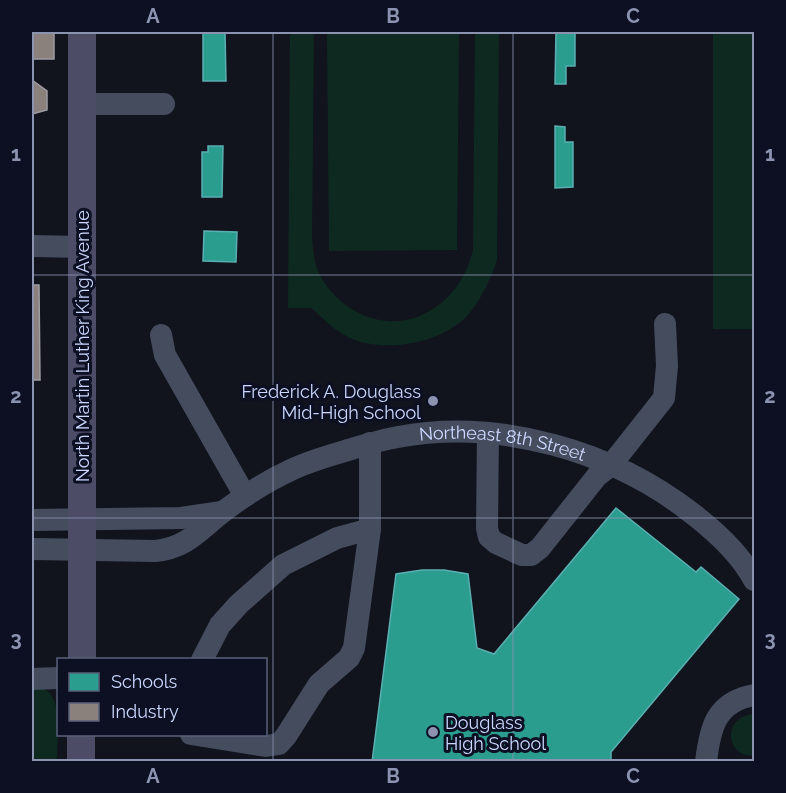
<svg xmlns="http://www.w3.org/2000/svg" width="786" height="793" font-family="Raleway,sans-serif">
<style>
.green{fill:#0e2920}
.schools{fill:#2a9d8f;stroke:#5bafb1;stroke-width:1.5}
.industry{fill:#8a817c;stroke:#9e9ba3;stroke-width:1.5}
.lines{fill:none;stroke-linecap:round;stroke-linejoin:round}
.minor{stroke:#454c5e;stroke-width:22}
.major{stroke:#4c4c67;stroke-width:28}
.grid{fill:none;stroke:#8b93b0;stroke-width:1.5;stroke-opacity:0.55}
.poi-dot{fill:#8b93b0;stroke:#0c1022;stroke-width:2}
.labels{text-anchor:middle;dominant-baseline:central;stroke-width:6;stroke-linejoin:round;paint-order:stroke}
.street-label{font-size:18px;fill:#ccd8ff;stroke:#0c1022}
.poi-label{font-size:18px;fill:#ccd8ff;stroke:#0c1022;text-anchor:end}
.neatline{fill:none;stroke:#8b93b0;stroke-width:2}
.grid-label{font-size:20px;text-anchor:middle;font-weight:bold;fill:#8b93b0}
</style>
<rect width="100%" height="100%" fill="#11141d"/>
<g class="green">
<path d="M290,32H314L312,239C313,250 314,261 318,271C324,285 335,297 347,306C400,343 460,308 473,250L475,32H499L497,260C491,278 483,295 472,310C448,343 384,355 348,337C334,330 323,318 311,308H288Z"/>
<polygon points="327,32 459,32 457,250 329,251"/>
<rect x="713" y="32" width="41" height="297"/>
<path d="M32,686C67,686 57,738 57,761H32Z"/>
<path d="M752,714L754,715V755C730,760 718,720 752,714Z"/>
</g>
<g class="schools">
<polygon points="203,32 225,32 226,81 203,81"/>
<polygon points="556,32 575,32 575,66 566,66 566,84 555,84"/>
<polygon points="555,126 565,127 565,142 573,142 573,187 555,188"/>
<polygon points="208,146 223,146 222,197 202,197 202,152 208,152"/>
<polygon points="204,231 237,232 236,262 203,261"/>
<polygon points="616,508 696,572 701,567 739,599 611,752 611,762 372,762 396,574 422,570 444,570 468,574 477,648 494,654"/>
</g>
<g class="industry">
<rect x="32" y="32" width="22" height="27"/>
<polygon points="32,80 47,91 47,110 32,114"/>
<polygon points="32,285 39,285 40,380 32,380"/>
</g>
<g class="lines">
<g class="minor">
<polyline points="82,104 164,104"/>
<polyline points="32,246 82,247"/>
<polyline points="161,335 165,355 245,496"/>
<polyline points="488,433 487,528 489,537 496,543 522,555 531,555 540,548 597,476 611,465 664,398 667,366 665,324"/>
<polyline points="32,520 181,518 222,512"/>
<path id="s1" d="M32,549L155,551C187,548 199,530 224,511C245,495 269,480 293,469C310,461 328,456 345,451C362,446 380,440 398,437C499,418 613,451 693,514C715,531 741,555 754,580"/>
<polyline points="202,660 220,625 239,604 283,565 337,538 370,529"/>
<polyline points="32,679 58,678"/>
<polyline points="191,734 266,746 279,744 286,736 319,684 349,658 354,648 370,529 370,443"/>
<path d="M706,762C710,727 716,702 754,695"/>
</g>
<g class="major">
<polyline points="82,660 82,32"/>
<polyline points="81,762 81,734"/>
</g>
</g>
<path class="grid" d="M273,32V762M513,32V762M32,275H754M32,518H754"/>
<g class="poi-dot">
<circle cx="433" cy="401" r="6"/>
<circle cx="433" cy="732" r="6"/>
</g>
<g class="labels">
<g class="street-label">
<text transform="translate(82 346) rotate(-90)">North Martin Luther King Avenue</text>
<text stroke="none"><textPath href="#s1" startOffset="501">Northeast 8th Street</textPath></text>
</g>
<g class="poi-label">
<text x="421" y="391">Frederick A. Douglass<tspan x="421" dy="21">Mid-High School</tspan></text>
<text x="445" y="722" text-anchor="start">Douglass<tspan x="445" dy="21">High School</tspan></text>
</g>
</g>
<rect width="786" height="793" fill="none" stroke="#0c1022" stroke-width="66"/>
<rect x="57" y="658" width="210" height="78" fill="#0c1022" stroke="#59607a" stroke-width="1.5"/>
<rect x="69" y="673" width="30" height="18" fill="#2a9d8f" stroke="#59607a" stroke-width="1.5"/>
<text x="111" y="688" font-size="18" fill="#ccd8ff">Schools</text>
<rect x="69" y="703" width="30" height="18" fill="#8a817c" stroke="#59607a" stroke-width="1.5"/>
<text x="111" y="718" font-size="18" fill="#ccd8ff">Industry</text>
<rect x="33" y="33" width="720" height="727" class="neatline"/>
<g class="grid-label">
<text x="153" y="23">A</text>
<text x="393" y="23">B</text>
<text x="633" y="23">C</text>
<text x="16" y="161">1</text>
<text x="770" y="161">1</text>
<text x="16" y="403">2</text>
<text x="770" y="403">2</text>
<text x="16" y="646">3</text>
<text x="770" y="646">3</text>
<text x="153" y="783">A</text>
<text x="393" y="783">B</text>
<text x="633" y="783">C</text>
</g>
</svg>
